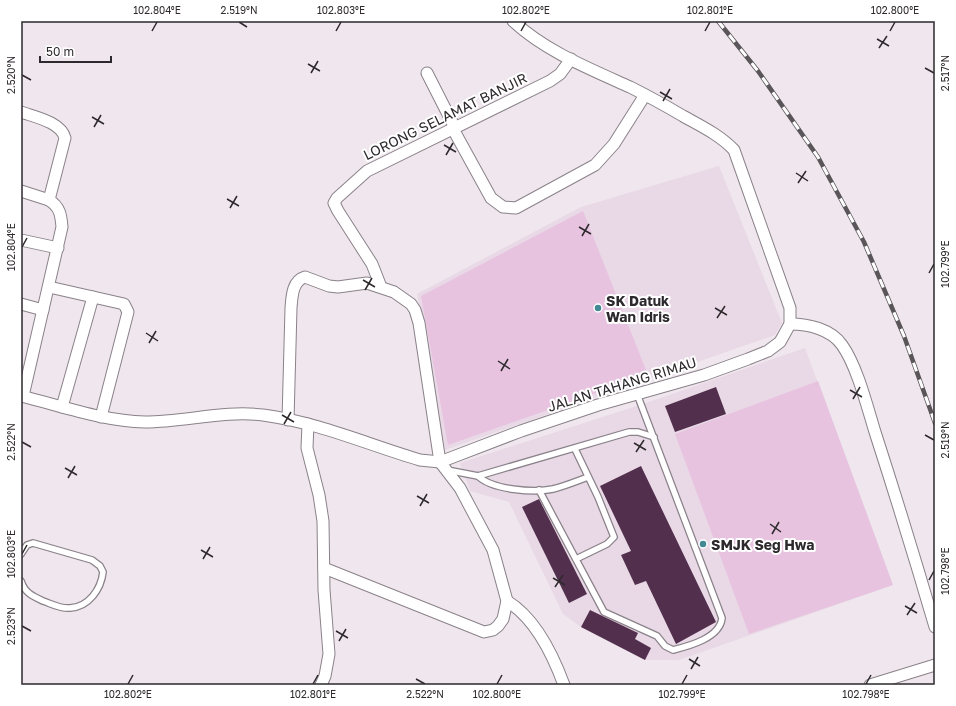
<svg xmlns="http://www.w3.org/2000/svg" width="956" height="706" font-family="'Golos Text',sans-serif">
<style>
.built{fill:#e9d9e6}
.green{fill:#e7c3e0}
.building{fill:#532f4e}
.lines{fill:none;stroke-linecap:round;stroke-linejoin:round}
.service-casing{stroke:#8a8289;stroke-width:8}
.minor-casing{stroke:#8a8289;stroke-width:13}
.service{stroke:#fff;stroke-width:5.5}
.minor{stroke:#fff;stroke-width:11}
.rail-casing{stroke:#5a5559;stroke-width:4.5}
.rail{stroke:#fff;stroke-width:3;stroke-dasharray:9;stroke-linecap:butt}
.ticks{fill:none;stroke:#2d292c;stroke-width:1.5}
.poi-dot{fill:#428993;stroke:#fff;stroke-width:1.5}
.labels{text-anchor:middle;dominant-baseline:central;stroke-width:4;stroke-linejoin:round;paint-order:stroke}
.street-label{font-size:14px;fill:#2d292c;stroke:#fff}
.poi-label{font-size:14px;font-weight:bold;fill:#2d292c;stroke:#fff;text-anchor:start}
.neatline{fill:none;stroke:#2d292c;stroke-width:1.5}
.ticks-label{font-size:10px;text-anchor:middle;fill:#2d292c}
</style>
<rect width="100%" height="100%" fill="#efe6ee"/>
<g class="built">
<polygon points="719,166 782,323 775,335 445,450 417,294 581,207"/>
<polygon points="805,348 893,585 679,660 645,660 581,627 563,614 509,502 470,491 460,463 646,403"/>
</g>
<g class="green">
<polygon points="583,211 648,375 448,445 421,296"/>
<polygon points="818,381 893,585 749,634 675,434"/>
</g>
<g class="building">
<polygon points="716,387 726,414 675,432 665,406"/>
<polygon points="641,466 716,622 676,644 646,581 635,585 621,555 631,551 600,486"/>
<polygon points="539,499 587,594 569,603 522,507"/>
<polygon points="590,610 638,633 635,639 651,648 645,660 581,627"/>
</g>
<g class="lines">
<g class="service-casing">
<g id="service">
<polyline points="575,449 598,497 614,537 607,544 576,559"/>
<polyline points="447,470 478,476 629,432 638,432 654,437"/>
<path d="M478,476C492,490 534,493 553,489C565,486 577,481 588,477"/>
<path d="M539,490L604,612L657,636L665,646L673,650C689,646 720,638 722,618L637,394"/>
<path d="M21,554L27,545L33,543L92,560L100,566L103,572C101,589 89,607 70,608C60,609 52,604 43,601C32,596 25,593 21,581"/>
</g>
</g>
<g class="minor-casing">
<g id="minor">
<polyline points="427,73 455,128"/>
<path d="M21,112C35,117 61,122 65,138L49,200C60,207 61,215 62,227L23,396"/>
<polyline points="453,129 491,198 503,207 516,208 595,165 614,144 645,95"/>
<polyline points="21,191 49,200"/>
<polyline points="21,240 58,248"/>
<polyline points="49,287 124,304 128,312 101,417"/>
<polyline points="381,287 372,264 338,211 334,203 337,198 367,171 550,81 560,74 571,59"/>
<polyline points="21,304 43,310"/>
<path d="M790,324C808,324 831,329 842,345C857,366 867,406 875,432C896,497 916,562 935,627"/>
<path d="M21,396C62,406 103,421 145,422C185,422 224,410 263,415C317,422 369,445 420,460L440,462L521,431L598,405L704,375L748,359L768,351L780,342L790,324V308L734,150C720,135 701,126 683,116C666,106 648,96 630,87C590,69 545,51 513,21"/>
<polyline points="62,407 93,297"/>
<path d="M288,420L291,308C292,297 292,281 305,277L329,286L338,287L367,283L394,292L411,304L415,310L419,323L440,462L460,488L493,550L507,601L503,619L498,626L493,630L484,632L324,568"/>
<polyline points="308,424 307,448 319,495 323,521 324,590 329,654 325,676 321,685"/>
<path d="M507,601C535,618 553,655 564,685"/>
<polyline points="870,685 935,665"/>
</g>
</g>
<use href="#service" class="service"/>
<use href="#minor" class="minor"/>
<g class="rail-casing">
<polyline id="rail" points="718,21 758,71 818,157 864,242 904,336 935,423"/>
</g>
<use href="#rail" class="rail"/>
</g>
<path class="ticks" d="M239,22L247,27M152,31L157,22M336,31L341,22M521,31L526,22M705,31L710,22M890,31L895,22M877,39L889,46M879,48L887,36M308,64L320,71M925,68L934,73M311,73L318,61M22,75L31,80M660,92L672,99M663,101L670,89M92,117L104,124M94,127L101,115M444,145L456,152M446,155L453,143M796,173L808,181M798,183L806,171M227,199L239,206M230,208L237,196M579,227L591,234M582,236L589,224M22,247L27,238M929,273L934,264M363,280L375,287M365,290L372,278M715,308L727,315M717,318L725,306M146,333L158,341M149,343L156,331M498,361L510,369M501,371L508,359M850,390L862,397M853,399L860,387M282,415L294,422M284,424L291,412M925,435L934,440M22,442L31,447M634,443L646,450M636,452L644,440M65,468L77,475M68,478L75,466M417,496L429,503M420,506L427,494M770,524L781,532M772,534L779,522M201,550L213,557M22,554L27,545M203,559L210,547M553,578L565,585M929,580L934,571M555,587L563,575M905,606L917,613M907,615L915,603M22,626L31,631M336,631L348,638M339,641L346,629M689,659L700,666M691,669L698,657M416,679L425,684M128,684L133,675M313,684L318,675M497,684L502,675M682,684L687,675M866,684L871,675"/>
<g class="poi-dot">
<circle cx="598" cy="308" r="4"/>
<circle cx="703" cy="544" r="4"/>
</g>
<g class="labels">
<g class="street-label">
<text transform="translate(445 116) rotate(-26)">LORONG SELAMAT BANJIR</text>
<text transform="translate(622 384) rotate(-17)">JALAN TAHANG RIMAU</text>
</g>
<g class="poi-label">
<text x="606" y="300">SK Datuk<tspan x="606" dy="16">Wan Idris</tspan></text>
<text x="711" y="544">SMJK Seg Hwa</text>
</g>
</g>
<rect width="956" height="706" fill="none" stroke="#ffffff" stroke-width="44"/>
<path d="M40 56v6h71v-6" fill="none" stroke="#2d292c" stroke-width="2"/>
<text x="46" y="56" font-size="12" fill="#2d292c" stroke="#ffffff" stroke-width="3" paint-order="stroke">50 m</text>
<rect x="22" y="22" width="912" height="662" class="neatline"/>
<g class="ticks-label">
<text x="157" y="14">102.804°E</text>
<text x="239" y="14">2.519°N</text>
<text x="341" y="14">102.803°E</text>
<text x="526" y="14">102.802°E</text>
<text x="710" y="14">102.801°E</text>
<text x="895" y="14">102.800°E</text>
<text transform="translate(945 73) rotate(-90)" y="4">2.517°N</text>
<text transform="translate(11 75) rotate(-90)" y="4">2.520°N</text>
<text transform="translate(11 247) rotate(-90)" y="4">102.804°E</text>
<text transform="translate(945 264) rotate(-90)" y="4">102.799°E</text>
<text transform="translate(945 440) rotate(-90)" y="4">2.519°N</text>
<text transform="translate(11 442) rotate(-90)" y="4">2.522°N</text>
<text transform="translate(11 554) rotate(-90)" y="4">102.803°E</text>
<text transform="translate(945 571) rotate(-90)" y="4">102.798°E</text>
<text transform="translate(11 626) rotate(-90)" y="4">2.523°N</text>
<text x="128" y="698">102.802°E</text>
<text x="313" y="698">102.801°E</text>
<text x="425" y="698">2.522°N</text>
<text x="497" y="698">102.800°E</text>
<text x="682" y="698">102.799°E</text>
<text x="866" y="698">102.798°E</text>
</g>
</svg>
